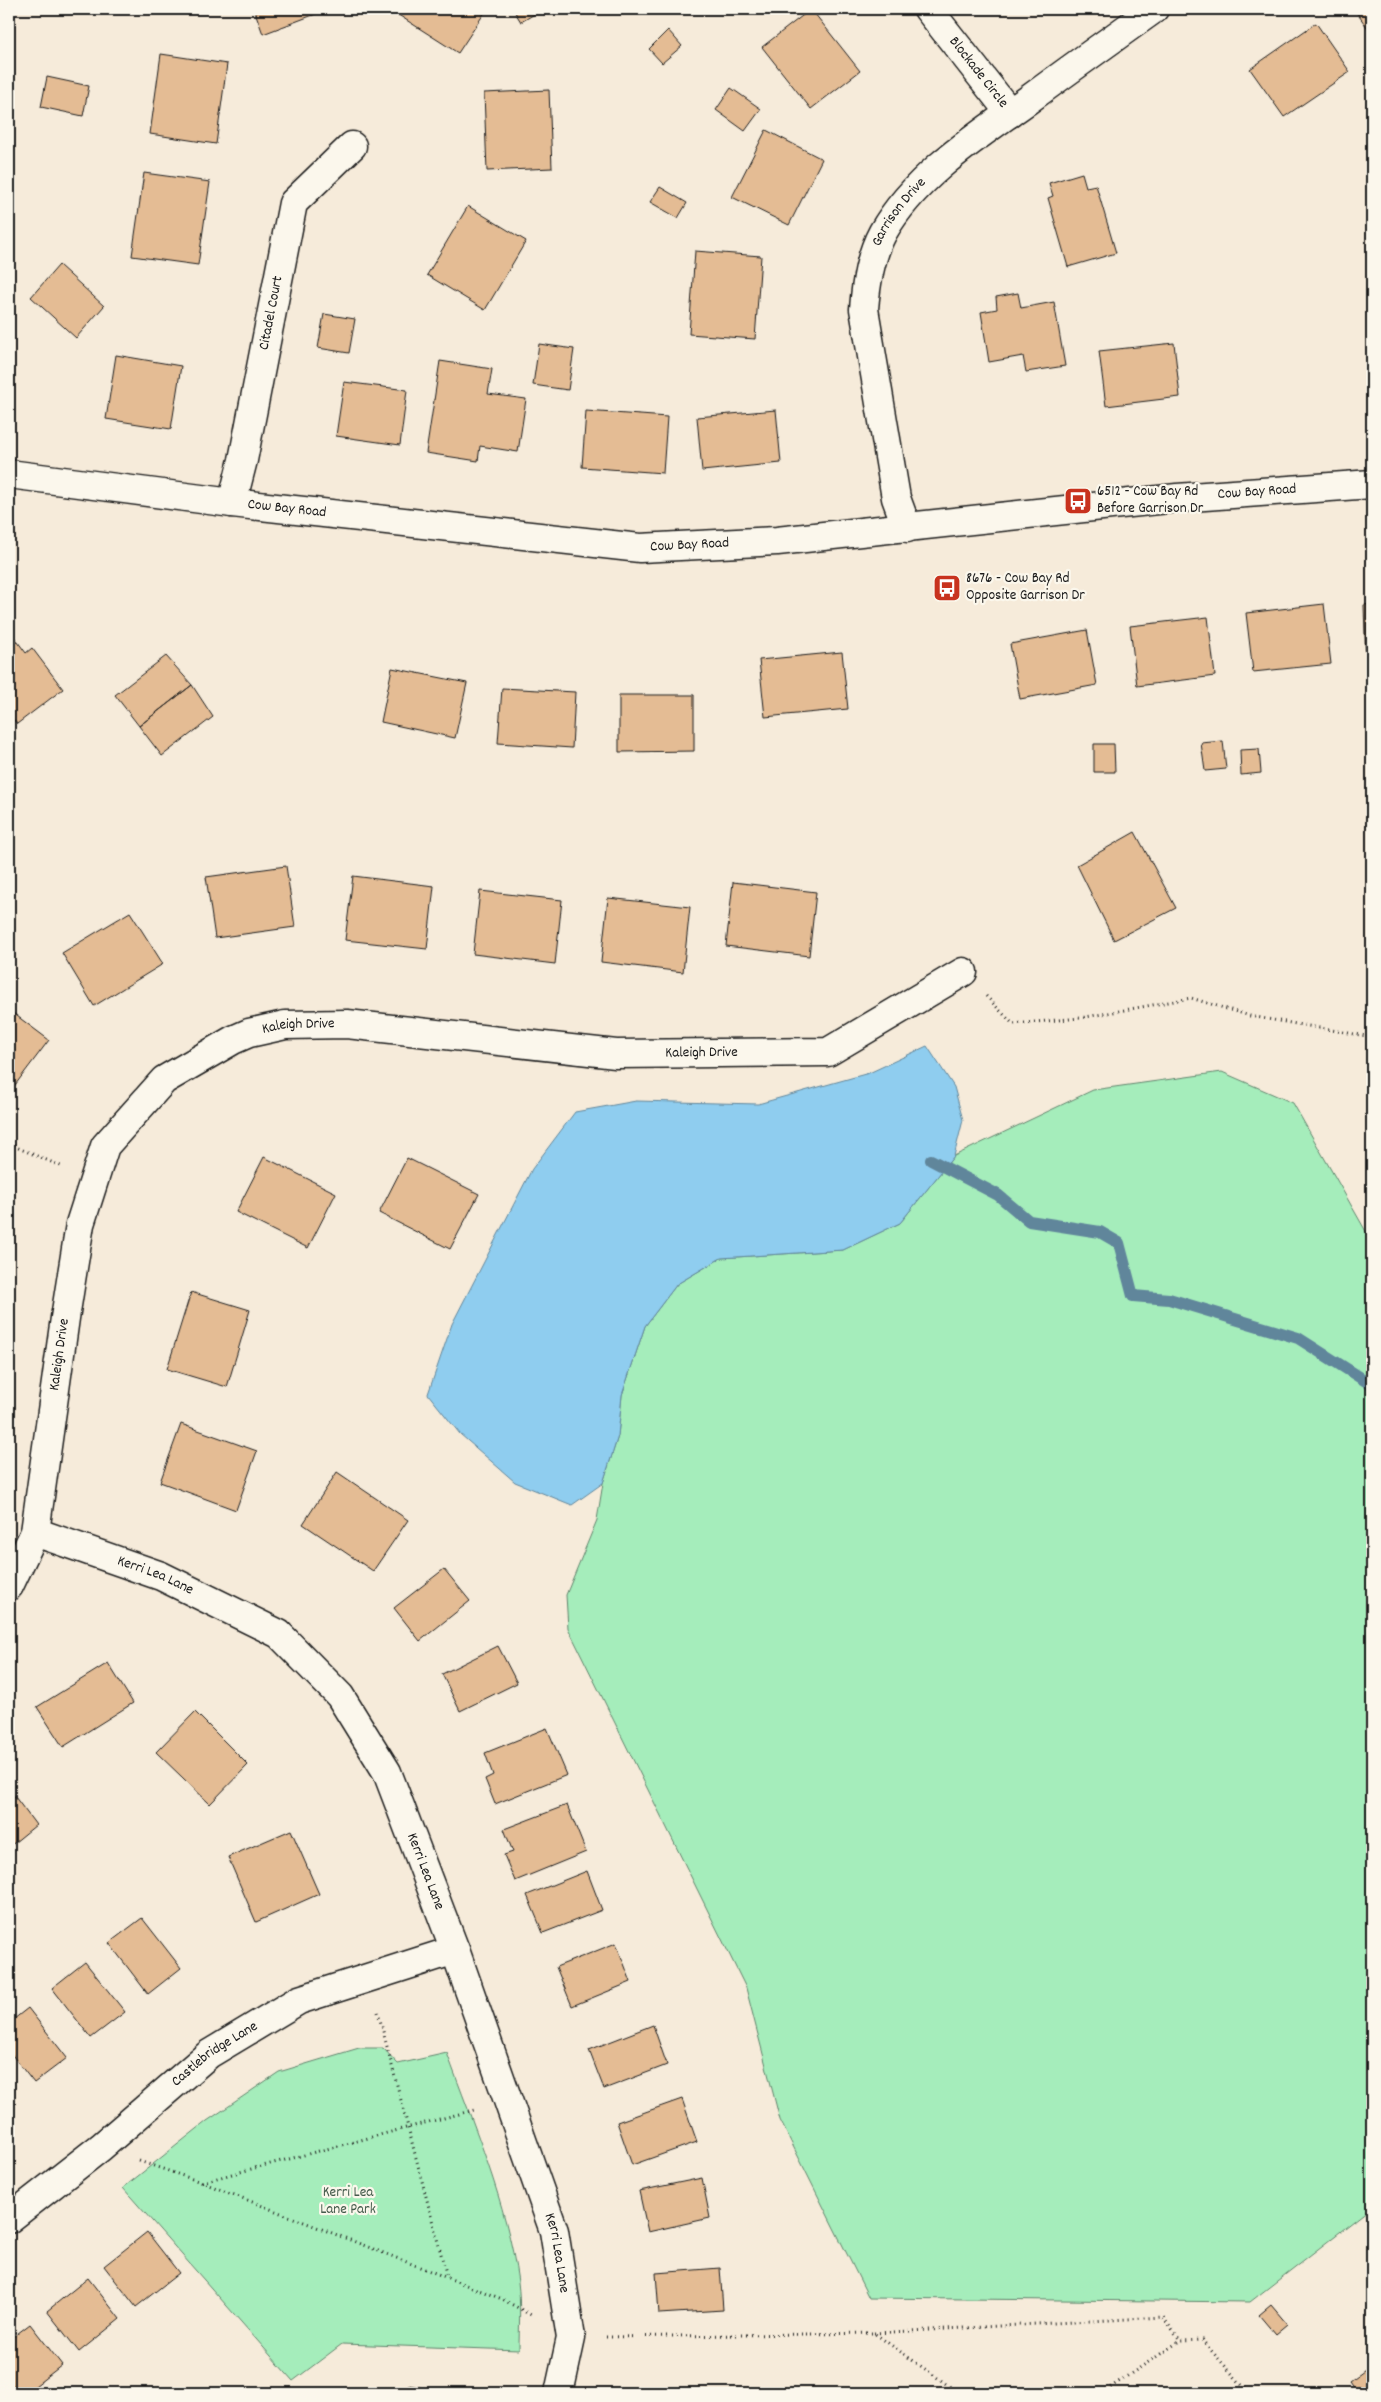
<svg xmlns="http://www.w3.org/2000/svg" width="1381" height="2402" viewBox="0 0 1381 2402" font-family="Dekko,sans-serif">
	<rect width="100%" height="100%" fill="#f6ebda"/>
	<filter id="ink" filterUnits="userSpaceOnUse"><feTurbulence type="fractalNoise" baseFrequency=".02" numOctaves="2"/><feDisplacementMap in="SourceGraphic" scale="10" xChannelSelector="R" yChannelSelector="G"/><feConvolveMatrix kernelMatrix="1 2 1 2 8 2 1 2 1" color-interpolation-filters="sRGB"/></filter>
	<g filter="url(#ink)">
		<path fill="#a5edbb" stroke="#60846c" d="M1222,1072L1293,1103L1372,1242V2207L1250,2302L869,2298L780,2120L746,1988L568,1628L566,1595L597,1520L603,1483L618,1436L622,1395L645,1326L677,1284L721,1258L843,1250L900,1223L954,1156L1093,1090Z
			M359,2048H383L398,2064L447,2053C474,2127 507,2203 518,2282C521,2304 519,2328 519,2350L342,2344L293,2381L123,2188L207,2121L279,2072Z"/>
		<path fill="#8fcdef" stroke="#61869b" d="M927,1046L954,1087L963,1120L954,1156L900,1223L843,1250L721,1258L677,1284L645,1326L622,1395L618,1436L603,1483L572,1505L515,1482L460,1434L428,1394L452,1324L532,1169L575,1112L636,1101L758,1104L869,1073Z"/>
		<g fill="none" stroke-linecap="round" stroke-linejoin="round">
			<path stroke="#61869b" stroke-width="12" d="M931,1160L998,1195L1029,1221L1100,1232L1119,1243L1133,1296L1169,1299L1298,1338L1372,1385"/>
		</g>
		<path fill="#e4bc94" stroke="#1c1c1c" d="M254,9H329L263,34Z
			M389,9H487L458,53Z
			M513,9H536L538,12L521,22Z
			M719,9H732L724,15Z
			M811,9L860,71L811,109L762,47Z
			M1354,9H1372V34Z
			M1316,23L1350,72L1284,117L1250,69Z
			M668,30L682,46L662,63L649,49Z
			M161,54L227,64L216,144L150,134Z
			M47,77L89,86L83,116L41,107Z
			M731,88L761,109L745,131L716,110Z
			M549,90L552,168L487,171L484,93Z
			M766,130L822,159L789,225L732,197Z
			M144,173L210,182L198,265L132,256Z
			M1082,173L1086,187L1096,185L1116,253L1068,267L1048,198L1053,196L1049,183Z
			M660,187L687,203L678,218L650,202Z
			M468,206L526,241L485,310L427,275Z
			M695,251L761,256L755,339L689,334Z
			M59,265L104,306L76,338L31,297Z
			M1018,293L1021,308L1054,302L1065,366L1026,372L1023,356L989,362L981,312L997,309L996,297Z
			M324,314L355,319L349,353L318,348Z
			M1174,343L1180,397L1106,406L1099,351Z
			M539,344L574,349L568,390L533,385Z
			M116,355L181,366L171,429L106,419Z
			M440,361L492,369L488,394L526,399L518,452L480,446L478,461L426,453Z
			M344,382L407,390L400,445L336,436Z
			M776,410L781,463L702,471L697,417Z
			M586,411L667,417L663,473L582,467Z
			M1324,604L1331,664L1253,672L1246,613Z
			M1372,604V666H1366L1364,605Z
			M1208,617L1215,676L1137,686L1130,626Z
			M9,630L26,653L32,648L63,689L17,724L9,714Z
			M1087,630L1097,685L1020,699L1010,644Z
			M842,652L848,709L765,717L759,660Z
			M166,656L192,685L139,726L115,695Z
			M392,668L467,683L455,738L381,722Z
			M192,685L213,717L162,756L139,726Z
			M502,688L575,692L572,748L498,743Z
			M619,695H694V751L619,752Z
			M1223,741L1226,769L1205,771L1201,743Z
			M1094,744H1114L1115,772H1094Z
			M1259,749L1261,773L1241,775L1240,750Z
			M1135,832L1176,908L1114,940L1077,865Z
			M286,866L295,927L215,938L206,877Z
			M353,876L434,886L427,949L345,940Z
			M733,882L816,892L809,956L726,946Z
			M480,891L562,900L555,964L473,954Z
			M608,898L690,907L683,972L601,962Z
			M130,912L163,964L94,1006L62,953Z
			M9,1010L49,1040L9,1093Z
			M264,1157L336,1193L308,1248L236,1212Z
			M407,1158L479,1194L450,1249L379,1213Z
			M191,1292L250,1310L227,1387L167,1369Z
			M181,1424L257,1451L236,1510L160,1482Z
			M337,1472L408,1520L373,1571L303,1524Z
			M444,1569L470,1601L420,1641L394,1608Z
			M498,1646L517,1683L460,1711L442,1674Z
			M108,1663L133,1703L63,1747L37,1707Z
			M195,1712L248,1765L210,1804L156,1752Z
			M547,1728L567,1775L495,1804L485,1779L493,1775L485,1753Z
			M9,1789L36,1825L9,1847Z
			M567,1805L586,1852L515,1881L504,1855L513,1852L504,1829Z
			M291,1830L319,1894L256,1922L228,1857Z
			M587,1871L602,1910L543,1933L527,1895Z
			M142,1918L181,1968L148,1994L109,1943Z
			M616,1943L631,1982L572,2006L556,1967Z
			M85,1962L125,2012L91,2038L52,1988Z
			M28,2008L67,2058L34,2083L9,2051V2023Z
			M653,2025L667,2065L604,2089L589,2050Z
			M682,2099L697,2142L632,2165L617,2122Z
			M702,2178L710,2218L648,2232L639,2191Z
			M147,2232L179,2273L136,2307L104,2266Z
			M720,2268L723,2310L659,2314L656,2273Z
			M88,2278L120,2319L79,2352L47,2311Z
			M1271,2305L1287,2324L1275,2334L1259,2315Z
			M30,2324L62,2365L26,2393H19L9,2381V2340Z
			M1372,2365V2393H1357L1349,2382Z
			M409,2385L449,2393H407Z"/>
		<g fill="none" stroke-linecap="round" stroke-linejoin="round">
			<defs>
				<g id="street">
					<path id="s1" d="M928,9L1010,113"/>
					<path id="s2" d="M232,503L243,460L293,203L352,146"/>
					<path id="s3" d="M907,528L896,498L864,309C866,283 870,256 883,232C915,176 976,137 1028,100C1070,69 1112,39 1154,9"/>
					<path id="s4" d="M35,1532L161,1576L279,1634L340,1696L387,1772L455,1950L554,2231L571,2338L559,2393"/>
					<path id="s5" d="M9,1586L35,1532L65,1318L80,1224L105,1146L164,1080L233,1040L249,1033L285,1025L347,1024L616,1054L828,1052L963,972"/>
					<path id="s6" d="M9,2219L101,2147L209,2054L299,2000L455,1950"/>
				</g>
				<g id="secondary">
					<path id="s7" d="M9,474L232,503L640,548L777,541L1177,498L1372,484"/>
				</g>
			</defs>
			<use href="#street" stroke="#1c1c1c" stroke-width="31"/>
			<use href="#secondary" stroke="#1c1c1c" stroke-width="31"/>
			<path stroke="#1c1c1c" stroke-width="3" stroke-dasharray="1 4" stroke-linecap="butt" d="M986,996L1013,1024L1080,1018L1191,998L1250,1016L1372,1037
				M9,1144L63,1167
				M378,2012L447,2277
				M139,2161L201,2182L502,2299L531,2315
				M202,2182L474,2110
				M874,2333L1163,2317L1180,2341
				M606,2337L874,2333L959,2393
				M1102,2393L1180,2341L1202,2340L1249,2393"/>
			<use href="#street" stroke="#fbf7ec" stroke-width="28"/>
			<use href="#secondary" stroke="#fbf7ec" stroke-width="28"/>
		</g>
	</g>
	<defs>
		<symbol id="bus-square" viewBox="-11 -11 22 22"><rect x="-9" y="-9" width="18" height="18" rx="4" fill="#c8321e" stroke="#fbf7ec"/><path d="M-5-6H5V4H4V6H2V4H-2V6H-4V4H-5ZM-3.5-4V0h7V-4ZM-3.5 1.2v1.5H-2V1.2ZM2 1.2v1.5H3.5V1.2Z" fill="#fff"/></symbol>
	</defs>
	<g fill-rule="evenodd">
		<use href="#bus-square" x="1062" y="485" width="32" height="32"/>
		<use href="#bus-square" x="931" y="572" width="32" height="32"/>
	</g>
	<g text-anchor="middle" dominant-baseline="central" stroke-width="4.5" stroke-linejoin="round" paint-order="stroke">
		<g font-size="15" fill="#1c1c1c" stroke="#fbf7ec">
			<text stroke="none"><textPath href="#s1" startOffset="81">Blockade Circle</textPath></text>
			<text stroke="none"><textPath href="#s3" startOffset="329">Garrison Drive</textPath></text>
			<text stroke="none"><textPath href="#s2" startOffset="194">Citadel Court</textPath></text>
			<text stroke="none"><textPath href="#s7" startOffset="1255">Cow Bay Road</textPath></text>
			<text stroke="none"><textPath href="#s7" startOffset="280">Cow Bay Road</textPath></text>
			<text stroke="none"><textPath href="#s7" startOffset="685">Cow Bay Road</textPath></text>
			<text stroke="none"><textPath href="#s5" startOffset="689">Kaleigh Drive</textPath></text>
			<text stroke="none"><textPath href="#s5" startOffset="1094">Kaleigh Drive</textPath></text>
			<text stroke="none"><textPath href="#s5" startOffset="239">Kaleigh Drive</textPath></text>
			<text stroke="none"><textPath href="#s4" startOffset="128">Kerri Lea Lane</textPath></text>
			<text stroke="none"><textPath href="#s4" startOffset="548">Kerri Lea Lane</textPath></text>
			<text stroke="none"><textPath href="#s6" startOffset="264">Castlebridge Lane</textPath></text>
			<text stroke="none"><textPath href="#s4" startOffset="952">Kerri Lea Lane</textPath></text>
		</g>
		<g font-size="15" fill="#1c1c1c" stroke="#fbf7ec" text-anchor="start">
			<text x="1097" y="492">6512 - Cow Bay Rd<tspan x="1097" dy="17">Before Garrison Dr</tspan></text>
			<text x="966" y="579">8676 - Cow Bay Rd<tspan x="966" dy="17">Opposite Garrison Dr</tspan></text>
		</g>
		<g font-size="15" fill="#455b4c" stroke="#fbf7ec">
			<text x="348" y="2193">Kerri Lea<tspan x="348" dy="17">Lane Park</tspan></text>
		</g>
	</g>
	<rect width="1381" height="2402" fill="none" stroke="#fbf7ec" stroke-width="30"/>
	<rect x="15" y="15" width="1351" height="2372" fill="none" stroke="#1c1c1c" stroke-width="2" filter="url(#ink)"/>
</svg>
